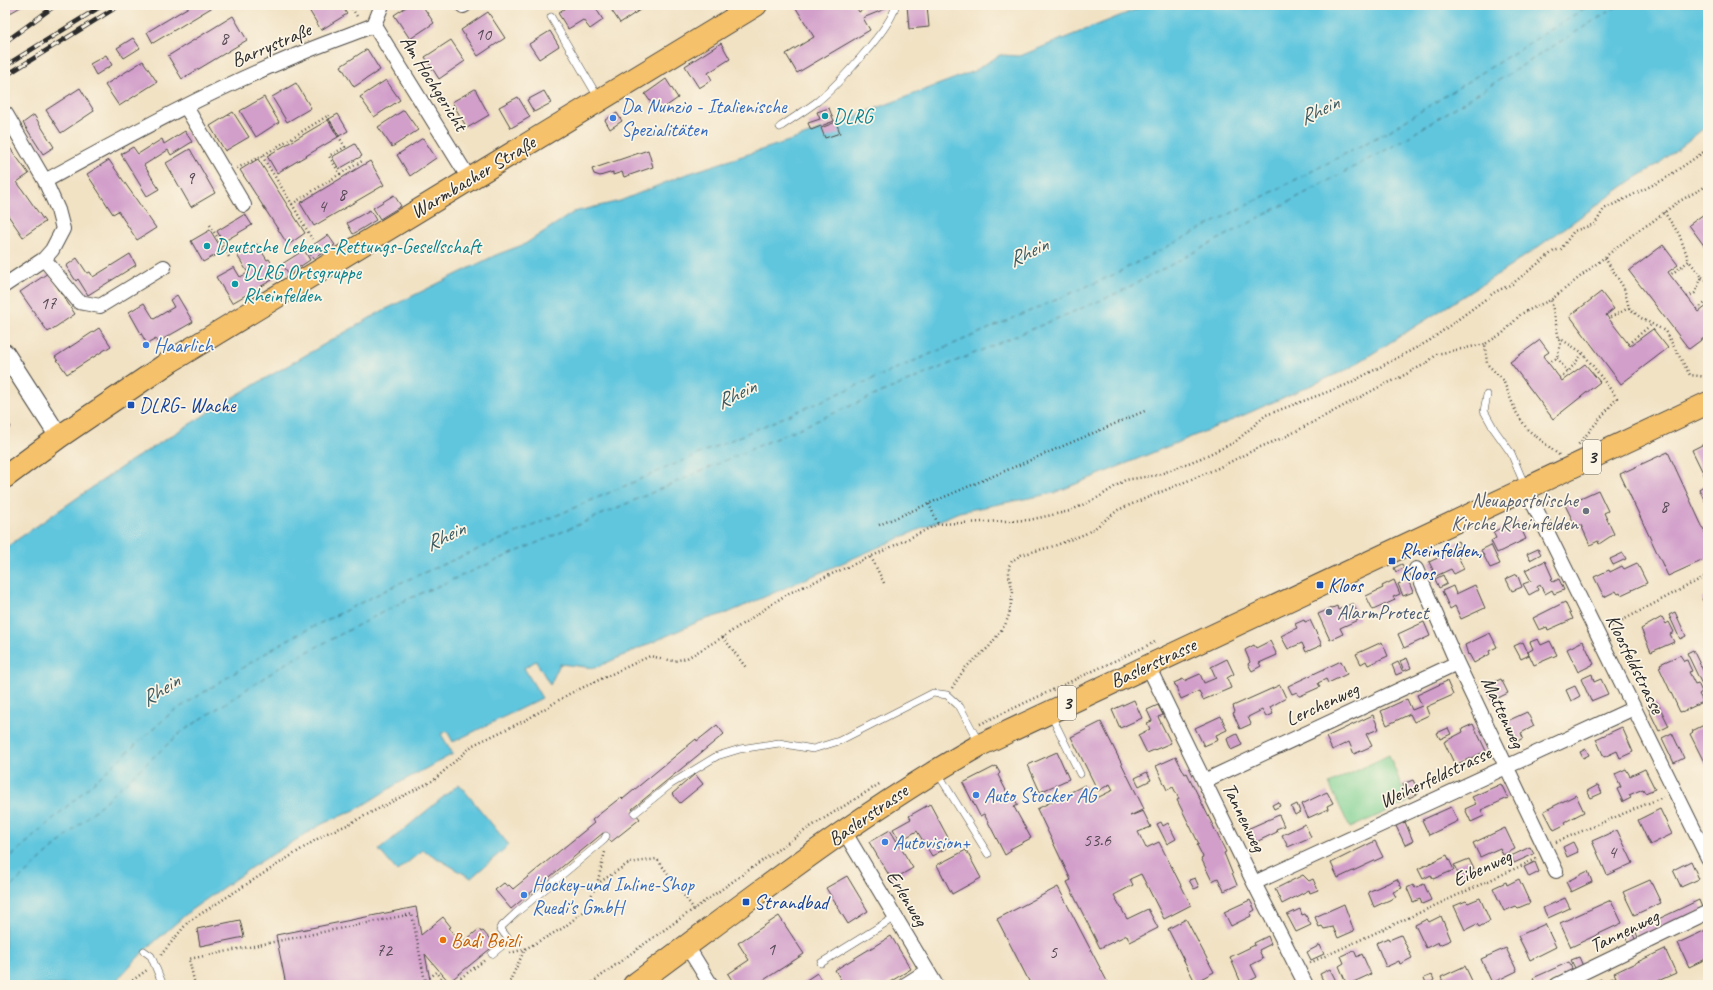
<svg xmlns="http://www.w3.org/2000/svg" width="1713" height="990" viewBox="0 0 1713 990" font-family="Caveat,sans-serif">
	<rect width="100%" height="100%" fill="#fcf5e5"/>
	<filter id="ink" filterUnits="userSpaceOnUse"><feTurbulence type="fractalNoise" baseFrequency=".025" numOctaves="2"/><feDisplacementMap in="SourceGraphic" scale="8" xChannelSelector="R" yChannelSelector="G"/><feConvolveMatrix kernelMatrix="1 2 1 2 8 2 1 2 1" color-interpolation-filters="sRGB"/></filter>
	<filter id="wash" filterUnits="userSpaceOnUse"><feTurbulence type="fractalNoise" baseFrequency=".012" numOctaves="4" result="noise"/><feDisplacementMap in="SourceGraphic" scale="16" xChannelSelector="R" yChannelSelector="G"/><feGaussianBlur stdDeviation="0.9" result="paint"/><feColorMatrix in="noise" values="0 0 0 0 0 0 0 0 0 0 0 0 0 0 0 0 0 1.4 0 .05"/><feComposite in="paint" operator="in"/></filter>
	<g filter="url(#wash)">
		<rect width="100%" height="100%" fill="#f1e2c4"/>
		<path fill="#7ed193" stroke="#547e5f" d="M1389,755L1408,802L1350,828L1329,784Z"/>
		<path fill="#61c6de" stroke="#467884" d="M1147,5H1708V125L1657,165L1631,181L1511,266L1348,369L1235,419L1054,493L959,512L730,612L700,621L595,668L560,664L550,685L536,661L524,668L542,698L453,742L447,731L441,734L453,754L397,784L357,809L322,824L252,867L191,910L144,951L112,985H5V548L126,464L235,396L382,311L496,255L525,244L574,212L620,201L684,175L804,136L974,71L1000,55L1020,56Z
			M459,784L509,845L471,878L423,850L397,871L379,850Z"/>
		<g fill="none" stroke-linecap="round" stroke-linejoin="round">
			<path stroke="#3b5a61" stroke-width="1" stroke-dasharray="5 4" stroke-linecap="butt" d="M5,862L171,713L285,641L400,583L1111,276L1389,131L1590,5
				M5,892L180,733L288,662L406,600L880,393L1118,293L1397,144L1619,5"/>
		</g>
		<g id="blocks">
			<path fill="#d29fcb" d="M5,5H24L5,16Z
				M192,5H216L153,43L147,32Z
				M306,5H341L347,14L321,30Z
				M409,5H422L434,23L410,39L394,15Z
				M569,5H594L603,20L590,29L583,20L568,29L558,13Z
				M608,5H645L646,6L620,23Z
				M794,5H855L859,12L864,9L862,5H883L885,9L863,18L870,30L797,73L786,54L814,37Z
				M907,5H927L929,27L909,29Z
				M488,12L505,38L478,56L461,30Z
				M233,16L247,40L182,79L168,56Z
				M550,31L559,46L539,59L529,44Z
				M133,38L140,48L124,58L117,48Z
				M451,40L465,61L439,79L425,57Z
				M721,43L730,59L708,73L712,80L699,88L685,66Z
				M367,49L380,70L354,87L341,66Z
				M106,55L112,65L96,75L90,64Z
				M143,61L157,82L119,106L105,85Z
				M666,79L678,98L658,112L645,94Z
				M386,80L400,100L374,117L360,97Z
				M296,83L311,108L287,122L272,97Z
				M80,88L94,111L61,133L46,110Z
				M475,89L489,115L467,128L452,102Z
				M544,91L551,103L534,112L527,100Z
				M264,97L279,122L256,137L240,111Z
				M518,97L530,117L511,128L499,107Z
				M829,108L834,121L811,130L808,123L820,119L817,112Z
				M404,110L418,130L392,147L378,127Z
				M233,112L249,137L225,151L210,126Z
				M617,113L622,121L610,129L605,120Z
				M338,114L348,131L339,136L329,119Z
				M34,115L54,147L43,154L23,123Z
				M328,120L338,137L277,173L267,156Z
				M836,122L840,133L825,138L821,128Z
				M185,131L192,142L171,155L168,150L144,165L159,189L147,196L121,154L133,147L138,154L162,139L164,144Z
				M423,138L436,158L410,176L397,155Z
				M5,141L29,174L17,182L45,222L23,237L5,211Z
				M355,144L362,156L339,169L332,157Z
				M190,149L215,193L191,207L166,163Z
				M648,150L653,167L624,177L622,172L613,175V172L600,176L594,174L592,169Z
				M258,159L305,233L288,245L240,170Z
				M109,160L156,228L137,240L118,211L113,214L87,174Z
				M370,161L384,185L314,226L300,203Z
				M394,195L401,206L380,219L373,208Z
				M370,210L376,220L353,234L347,223Z
				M1708,211V251L1689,225Z
				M245,214L252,225L223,242L217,231Z
				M210,230L223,251L203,262L191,241Z
				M328,235L335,245L313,259L307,249Z
				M257,244L267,260L269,259L279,276L232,303L216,277L234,267L240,277L248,273L237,255Z
				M1663,245L1678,265L1668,272L1670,275L1699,312L1708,305V335L1689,349L1629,271Z
				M304,250L310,260L289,274L282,264Z
				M130,254L136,265L88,295L78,279L76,281L66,266L77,258L87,273L90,272L93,277Z
				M48,273L75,314L48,332L20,292Z
				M1601,292L1614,309L1606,315L1630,346L1653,329L1668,348L1621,384L1570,316Z
				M177,295L193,322L158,342L156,339L147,344L129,312L144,303L154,319L174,307L170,300Z
				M99,328L111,346L67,374L55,357Z
				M1540,340L1549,352L1543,356L1562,381L1585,364L1600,382L1553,419L1510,362Z
				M5,418L11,427L5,431Z
				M1708,442V483L1692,450Z
				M1668,452L1708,539V558L1668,576L1620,474Z
				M1708,483V507L1699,489Z
				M1598,490L1608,511L1604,513L1614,534L1599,544L1598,541L1590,545L1581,525L1576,527L1565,505Z
				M1517,520L1526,539L1497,553L1491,541L1496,538L1493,532Z
				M1458,541L1460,546L1454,548L1452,544Z
				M1491,545L1500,564L1490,568L1481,550Z
				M1538,549L1541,554L1530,560L1527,554Z
				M1455,550L1464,569L1454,574L1451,569L1436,576L1429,562Z
				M1623,553L1626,559L1613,565L1610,559Z
				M1545,561L1553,579L1551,580L1553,582L1559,579L1564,590L1554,594L1552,590L1545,594L1540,585L1537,587L1538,590L1529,595L1523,584L1531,581L1525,570Z
				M1637,563L1647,583L1621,595L1620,593L1618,594L1616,591L1604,597L1594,577L1609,570L1610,572L1622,566L1624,569Z
				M1402,564L1404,568L1396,572L1394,568Z
				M1517,574L1522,587L1512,591L1506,579Z
				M1443,575L1447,584L1439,588L1435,579Z
				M1394,580L1400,594L1393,597L1395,600L1373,610L1366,596L1383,588L1382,586Z
				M1408,580L1413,592L1403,596L1398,584Z
				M1475,585L1485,608L1461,619L1455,606L1450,609L1442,591L1453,586L1456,594Z
				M1708,596V610L1702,599Z
				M1565,602L1573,619L1548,630L1547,627L1539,630L1533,618Z
				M1353,603L1360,619L1340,628L1343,634L1330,640L1318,614L1337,606L1338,610Z
				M1675,612L1686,636L1680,639L1669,615Z
				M1662,617L1666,624L1669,622L1674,632L1670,634L1674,642L1651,652L1641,629Z
				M1304,620L1305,622L1310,620L1322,645L1306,652L1302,643L1288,649L1281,636L1297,628L1295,624Z
				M1424,622L1430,636L1404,648L1398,634Z
				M1490,633L1497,647L1489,651L1490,654L1474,663L1469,654L1468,655L1465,645Z
				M1538,639L1541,645L1550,641L1557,655L1534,665L1528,652L1533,649L1530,642Z
				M1270,641L1277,655L1259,663L1261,666L1252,671L1248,664L1250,662L1245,650L1254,645L1256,648Z
				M1583,641L1594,664L1578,672L1567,649Z
				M1382,642L1388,656L1368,665L1366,661L1361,664L1356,654Z
				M1523,642L1529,655L1521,659L1514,646Z
				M1693,650L1708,681V697L1687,653Z
				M1680,655L1684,661L1687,660L1689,665L1692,671L1689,672L1695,684L1698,683L1702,692L1699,694L1703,702L1684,711L1680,712L1659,667L1661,666L1660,664Z
				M1407,658L1411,668L1404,671L1400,661Z
				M1227,659L1234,674L1227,678L1231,688L1203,700L1199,691L1181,699L1174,683L1183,679L1184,681L1200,674L1204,683L1216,678L1211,667Z
				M1341,661L1347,674L1328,683L1326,679L1318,683L1320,687L1300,696H1299L1297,692L1292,694L1288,686Z
				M1398,662L1403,672L1396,675L1392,665Z
				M1592,674L1594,682L1601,679L1608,694L1591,701L1581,679Z
				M1501,679L1508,693L1492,701L1485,686Z
				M1447,681L1453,695L1426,707L1429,715L1414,722L1410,714L1387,725L1381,711L1407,699L1412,710L1422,706L1417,695Z
				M1280,685L1286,698L1270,707L1273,714L1266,717L1262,710L1248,717L1251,724L1240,729L1233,713L1235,712L1233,706Z
				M1575,686L1580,696L1571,701L1566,690Z
				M1134,700L1142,718L1120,728L1112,710Z
				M1657,702L1669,726L1659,731L1647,706Z
				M1158,705L1163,715L1158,717L1171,743L1147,753L1138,735L1150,729L1147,723L1152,721L1147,710Z
				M1527,712L1534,726L1521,733L1523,738L1514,743L1503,723Z
				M1373,715L1379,729L1366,734L1372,746L1354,754L1349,742L1332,750L1326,737Z
				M1221,716L1227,730L1216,735L1218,740L1204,746L1195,728Z
				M1101,722L1144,809L1130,816L1143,811L1151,827L1138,832L1146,848L1159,842L1191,905L1164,919L1141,874L1130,879L1133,885L1114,895L1127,919L1148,909L1158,928L1130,942L1127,935L1100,948L1067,882L1071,880L1037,809L1085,785L1093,800L1113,790L1110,784L1098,791L1071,737Z
				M1708,723V770L1690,734L1693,732L1692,731Z
				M1473,724L1486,751L1455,765L1444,742L1463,732L1462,729Z
				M717,725L724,734L632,809L640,819L611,842L603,833L511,909L495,890L504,883L507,886L509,885L513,889L594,823L592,820L621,797L623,799L696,739L697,741Z
				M1622,727L1633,752L1620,758L1617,751L1604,757L1596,739Z
				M1448,728L1451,734L1440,739L1437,733Z
				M1672,733L1684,758L1674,763L1662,738Z
				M1237,734L1242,745L1231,750L1227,739Z
				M1586,749L1589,755L1583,758L1580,752Z
				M1057,752L1069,779L1040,792L1028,765Z
				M1176,757L1185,774L1187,773L1226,852L1224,853L1237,885L1224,891L1218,878L1212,881L1201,858L1203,857L1197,845L1199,844L1177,800L1179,799L1173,787L1167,790L1156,766Z
				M996,766L1000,773L998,775L1011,800L1014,798L1018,805L1014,807L1031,838L1010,849L1011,851L1005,855L984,814L980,816L963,783Z
				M1626,769L1630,776L1645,769L1655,789L1645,793L1643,789L1629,795L1631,798L1623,802L1617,789L1621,787L1615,774Z
				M1147,772L1151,780L1139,786L1135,778Z
				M695,774L703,784L680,803L672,794Z
				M1413,780L1419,793L1409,798L1403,784Z
				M1501,784L1508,798L1481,810L1484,816L1471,822L1465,809L1476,804L1472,797Z
				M1598,785L1602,793L1591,798L1587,791Z
				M1327,792L1333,803L1327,806L1328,809L1308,818L1302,804Z
				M1576,795L1584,812L1565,822L1566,824L1554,830L1544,811Z
				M1278,802L1280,806L1274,809L1272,805Z
				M930,804L952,845L932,856L917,831L898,842L897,840L899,839L893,829L911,819L909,816Z
				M1297,804L1300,812L1295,815L1291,807Z
				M1451,807L1458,821L1429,835L1422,820Z
				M1660,809L1672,834L1650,845L1638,820Z
				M1279,815L1284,826L1276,829L1277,832L1252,844L1245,830Z
				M1161,822L1163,826L1168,823L1176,839L1167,844L1157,824Z
				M1405,822L1413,841L1405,845L1396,826Z
				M1305,824L1311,837L1288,847L1282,835Z
				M1505,828L1515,849L1503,855L1500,848L1480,857L1473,843Z
				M890,830L913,868L892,880L869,842Z
				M1617,830L1633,863L1607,875L1592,841Z
				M1375,841L1383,857L1338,878L1331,863Z
				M1573,842L1578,852L1567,857L1563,847Z
				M1530,847L1534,854L1514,863L1511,856Z
				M966,850L981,878L952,894L937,865Z
				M1447,855L1454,870L1433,879L1431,875L1423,879L1418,869Z
				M1469,859L1474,869L1459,876L1454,865Z
				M1691,861L1699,879L1681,887L1673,870Z
				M1535,862L1539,872L1529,877L1524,867Z
				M1588,871L1592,882L1571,892L1566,882Z
				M1303,875L1309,881L1313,879L1318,890L1310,893L1309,890L1282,904L1275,889Z
				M847,876L868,911L848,924L826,888Z
				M1195,878L1199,887L1194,889L1189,880Z
				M1397,879L1402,888L1393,892L1396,897L1374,907L1368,892Z
				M1519,879L1530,903L1518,908L1516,906L1504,911L1493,888L1506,882L1507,885Z
				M1650,880L1661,903L1634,915L1623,892Z
				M1424,884L1431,900L1422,904L1420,899L1413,902L1407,888L1413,885L1415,888Z
				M1058,887L1109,985H1031L997,919Z
				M1480,898L1490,921L1479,927L1477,924L1465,930L1454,906L1466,901L1468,903Z
				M1565,898L1570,908L1548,918L1543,908Z
				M1250,900L1255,910L1250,913L1251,916L1231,926L1224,912Z
				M1611,900L1622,923L1571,947L1560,923Z
				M1699,900L1703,910L1639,940L1635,930Z
				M1344,904L1354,931L1338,938L1333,927L1324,929L1322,926L1319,927L1315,917Z
				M416,907L421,935L443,917L451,927L449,928L461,944L479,929L481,932L483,931L495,945L449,982L425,954L431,985H286L276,935Z
				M1300,909L1302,915L1305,914L1311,925L1296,932L1287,915Z
				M779,916L804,954L756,985H735L728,974L749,960L738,943Z
				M1441,916L1451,940L1439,945L1438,942L1426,948L1415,925L1427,919L1429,922Z
				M1186,919L1214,972L1195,982L1168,929Z
				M240,920L244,937L200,946L197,929Z
				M1545,924L1556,947L1530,960L1518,936Z
				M1708,929V958L1689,967L1678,943Z
				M1632,932L1636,941L1629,944L1625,935Z
				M1401,935L1412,958L1400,964L1399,961L1386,967L1376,943L1388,938L1389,940Z
				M891,936L911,969L885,985H844L835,970Z
				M1268,936L1271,944L1259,950L1263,959L1251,965L1257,977L1242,985L1230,957L1255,945L1254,943Z
				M1320,945L1324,954L1311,960L1307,952Z
				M1506,948L1517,971L1492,983L1481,959Z
				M1665,949L1676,973L1649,985H1613L1610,979L1616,977L1614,973Z
				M1354,950L1357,957L1362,954L1371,974L1347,985L1339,966L1344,963L1341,956Z
				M1579,957L1583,966L1576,970L1571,960Z
				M1569,962L1573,971L1544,985H1536L1533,978Z
				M1465,966L1474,985H1444L1441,977Z
				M1330,969L1338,985H1325L1320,974Z
				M817,973L824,985H799Z
				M1432,975L1434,980L1427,985L1424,978Z
				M1601,979L1602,983L1607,980L1610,985H1588Z"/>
		</g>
	</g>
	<g filter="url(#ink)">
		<use href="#blocks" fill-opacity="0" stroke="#494642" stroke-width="1"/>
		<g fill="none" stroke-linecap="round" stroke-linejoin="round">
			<defs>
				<path id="service" d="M551,17L599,99
					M780,127C793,118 806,110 818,101C834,88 896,23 895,5
					M1487,395L1484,411L1494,429L1511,453L1525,486
					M1051,715L1080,774
					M937,772L988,854
					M635,813L671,784L717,756L740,749L779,743L813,749L839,741L933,693L947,695L960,707L979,743
					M144,951L151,956L163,985
					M492,954L509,940L500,928L516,913L604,840L606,836
					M821,963L895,917"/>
				<path id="minor" d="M382,5L374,25L470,180
					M463,6L465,5
					M186,107L244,205
					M6,114L45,181
					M44,259L79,302L100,306L164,267
					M5,285L44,259L52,250L63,229L58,210L45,181C126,137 207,92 292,57C319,45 347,36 374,25
					M1526,489L1708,858
					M1416,569L1457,663L1556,871
					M1148,666L1254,883L1306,985
					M1204,781L1457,663
					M844,831L936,985
					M1254,883L1634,708
					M687,946L711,985
					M905,985L927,971
					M1557,985L1708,912"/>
				<path id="tertiary" d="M5,353L59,437"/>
				<path id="primary" d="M5,477L59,437L171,361L756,5
					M634,985C747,902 858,814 980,745L1708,403"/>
			</defs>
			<use href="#service" stroke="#494642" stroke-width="8"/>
			<use href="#minor" stroke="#494642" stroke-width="16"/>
			<use href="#tertiary" stroke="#494642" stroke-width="20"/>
			<use href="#primary" stroke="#494642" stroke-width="24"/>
			<path stroke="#494642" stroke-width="2.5" stroke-dasharray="1 3" stroke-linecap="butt" d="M350,5L358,18
				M329,115L328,118L345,147L329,156L340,174L292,204L262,156Z
				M237,168L262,156
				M340,174L364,160
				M292,204L312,239
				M1664,212L1679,234L1689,261L1670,275
				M210,225L229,257
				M1605,258L1624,288L1629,308L1609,318
				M1702,277L1708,281
				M1687,297L1695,293L1702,277L1689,261
				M1629,308L1641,318L1665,331L1690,375L1708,377
				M1697,309L1708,301
				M1559,338L1583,353L1617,398L1578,445
				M1628,344L1652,324
				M1557,358L1568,372L1583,353
				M1548,363L1557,358L1560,344L1551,300
				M1560,378L1568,372
				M1559,455L1527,429L1516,412L1503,380L1487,364L1485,344L1503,333L1521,314L1537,306L1551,300L1640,229L1649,224L1678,202L1708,185
				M929,504L938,524
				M879,525L1147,410
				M871,557L885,585
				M1608,628L1708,575
				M723,637L747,669
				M952,688L965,668L989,647L1005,625L1009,615L1013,592L1009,576V566L1012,561L1021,555L1054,546L1085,534L1095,528L1118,510L1218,468L1258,448L1287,436L1383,385L1395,380L1427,363L1437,354L1485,344
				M980,724L1157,641
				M1556,842L1663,797
				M597,884L629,863L657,859L694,909
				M510,953L525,949
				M161,955L188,922L325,834L345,826L434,780L473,745L526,720L569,694L650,656L674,661L687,658L723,637L787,594L881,552L938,524L1029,520L1070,511L1099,497L1125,480L1158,475L1201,458L1235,442L1266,415L1346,385L1429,341L1495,292L1512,284L1554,251L1561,249L1574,231L1595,224L1604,209L1663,180L1708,149
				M1310,963L1536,859
				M126,985L147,970
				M195,985L189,959L412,914L425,981
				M403,985L425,981L437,972L446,985
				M451,985L485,960
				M508,985L525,949L563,928L583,912L597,884L605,852
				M589,985L633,952L807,829L881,783"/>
			<use href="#service" stroke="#fff" stroke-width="7"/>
			<use href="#minor" stroke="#fff" stroke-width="14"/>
			<use href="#tertiary" stroke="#fff" stroke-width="18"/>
			<use href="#primary" stroke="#f5c16b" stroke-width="22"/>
			<defs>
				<path id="rail" d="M5,42L56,5
					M5,66L103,5
					M5,76L120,5"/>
			</defs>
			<use href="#rail" stroke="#2b2b2b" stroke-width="4.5"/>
			<use href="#rail" stroke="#fcf5e5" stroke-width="3" stroke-dasharray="9" stroke-linecap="butt"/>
		</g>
	</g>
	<g fill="#0f9aa8" stroke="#fcf5e5" stroke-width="1.5">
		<circle cx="825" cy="116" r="4"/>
		<circle cx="207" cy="246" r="4"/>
		<circle cx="235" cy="284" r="4"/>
	</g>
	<g fill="#3f7fe0" stroke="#fcf5e5" stroke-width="1.5">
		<circle cx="613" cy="118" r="4"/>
		<circle cx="146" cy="345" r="4"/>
		<circle cx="976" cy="795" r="4"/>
		<circle cx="885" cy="842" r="4"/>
		<circle cx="524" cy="895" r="4"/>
	</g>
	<g fill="#1a4fb4" stroke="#fcf5e5" stroke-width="1.5">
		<rect x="127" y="401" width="8" height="8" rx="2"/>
		<rect x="1388" y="557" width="8" height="8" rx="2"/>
		<rect x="1316" y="581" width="8" height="8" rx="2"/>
		<rect x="742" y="898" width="8" height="8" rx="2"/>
	</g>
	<circle fill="#6b7280" stroke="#fcf5e5" stroke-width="1.5" cx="1586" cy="511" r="4"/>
	<circle fill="#5c6f8a" stroke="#fcf5e5" stroke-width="1.5" cx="1329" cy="612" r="4"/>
	<circle fill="#e8710a" stroke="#fcf5e5" stroke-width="1.5" cx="443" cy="940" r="4"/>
	<g text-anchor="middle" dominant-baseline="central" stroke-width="3.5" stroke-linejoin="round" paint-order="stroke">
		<g font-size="18" fill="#554853">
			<text x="483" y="34">10</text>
			<text x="224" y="38">8</text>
			<text x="190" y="178">9</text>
			<text x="342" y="194">8</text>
			<text x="322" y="206">4</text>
			<text x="48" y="303">17</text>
			<text x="1664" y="506">8</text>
			<text x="1097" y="840">53.6</text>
			<text x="1612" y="852">4</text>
			<text x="771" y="949">1</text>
			<text x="384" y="950">72</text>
			<text x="1053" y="952">5</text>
		</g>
		<g fill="#fcf5e5" stroke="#6a6863" stroke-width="1">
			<rect x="1583" y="440" width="18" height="34" rx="3"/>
			<rect x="1058" y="686" width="18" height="34" rx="3"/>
		</g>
		<g font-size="19" font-weight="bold" fill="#2b2b2b">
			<text x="1592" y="457">3</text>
			<text x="1067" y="703">3</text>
		</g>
		<g font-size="20" fill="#2b2b2b" stroke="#fcf5e5">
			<text transform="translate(271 45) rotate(-23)">Barrystraße</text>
			<text transform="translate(434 83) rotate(58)">Am Hochgericht</text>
			<text transform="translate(473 177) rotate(-31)">Warmbacher Straße</text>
			<text transform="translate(1153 663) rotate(-25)">Baslerstrasse</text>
			<text transform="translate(1635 664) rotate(64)">Kloosfeldstrasse</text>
			<text transform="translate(1322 704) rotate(-25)">Lerchenweg</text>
			<text transform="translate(1503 712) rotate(65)">Mattenweg</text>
			<text transform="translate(1435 777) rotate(-25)">Weiherfeldstrasse</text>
			<text transform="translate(868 815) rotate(-35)">Baslerstrasse</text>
			<text transform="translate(1244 817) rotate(64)">Tannenweg</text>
			<text transform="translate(1482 868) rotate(-25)">Eibenweg</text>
			<text transform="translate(907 898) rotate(59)">Erlenweg</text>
			<text transform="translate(1624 931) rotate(-26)">Tannenweg</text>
		</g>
		<g font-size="20" fill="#366cbe" stroke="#fcf5e5" text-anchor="start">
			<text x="621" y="106">Da Nunzio - Italienische<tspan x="621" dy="23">Spezialitäten</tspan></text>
			<text x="154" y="345">Haarlich</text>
			<text x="984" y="795">Auto Stocker AG</text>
			<text x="893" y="842">Autovision+</text>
			<text x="532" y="884">Hockey-und Inline-Shop<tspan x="532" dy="23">Ruedi's GmbH</tspan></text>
		</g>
		<g font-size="20" fill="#0d838f" stroke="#fcf5e5" text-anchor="start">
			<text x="833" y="116">DLRG</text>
			<text x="215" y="246">Deutsche Lebens-Rettungs-Gesellschaft</text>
			<text x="243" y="272">DLRG Ortsgruppe<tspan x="243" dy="23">Rheinfelden</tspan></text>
		</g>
		<g font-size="20" fill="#164399" stroke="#fcf5e5" text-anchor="start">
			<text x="139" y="405">DLRG- Wache</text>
			<text x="1400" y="550">Rheinfelden,<tspan x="1400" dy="23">Kloos</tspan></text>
			<text x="1328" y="585">Kloos</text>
			<text x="754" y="902">Strandbad</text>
		</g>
		<g font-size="20" fill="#5b616d" stroke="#fcf5e5" text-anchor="end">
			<text x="1578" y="500">Neuapostolische<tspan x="1578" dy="23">Kirche Rheinfelden</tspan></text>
		</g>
		<g font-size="20" fill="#4e5e75" stroke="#fcf5e5" text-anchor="start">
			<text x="1337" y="612">AlarmProtect</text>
		</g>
		<g font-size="20" fill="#c56008" stroke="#fcf5e5" text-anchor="start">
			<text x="451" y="940">Badi Beizli</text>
		</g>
		<g font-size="21" font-style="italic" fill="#3b5a61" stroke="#fcf5e5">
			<text transform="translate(1319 110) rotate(-26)">Rhein</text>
			<text transform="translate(1028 252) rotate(-26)">Rhein</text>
			<text transform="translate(736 394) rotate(-26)">Rhein</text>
			<text transform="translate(445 536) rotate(-26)">Rhein</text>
			<text transform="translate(160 690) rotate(-33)">Rhein</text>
		</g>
	</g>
	<rect width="1713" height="990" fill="none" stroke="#fcf5e5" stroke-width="20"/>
</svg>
